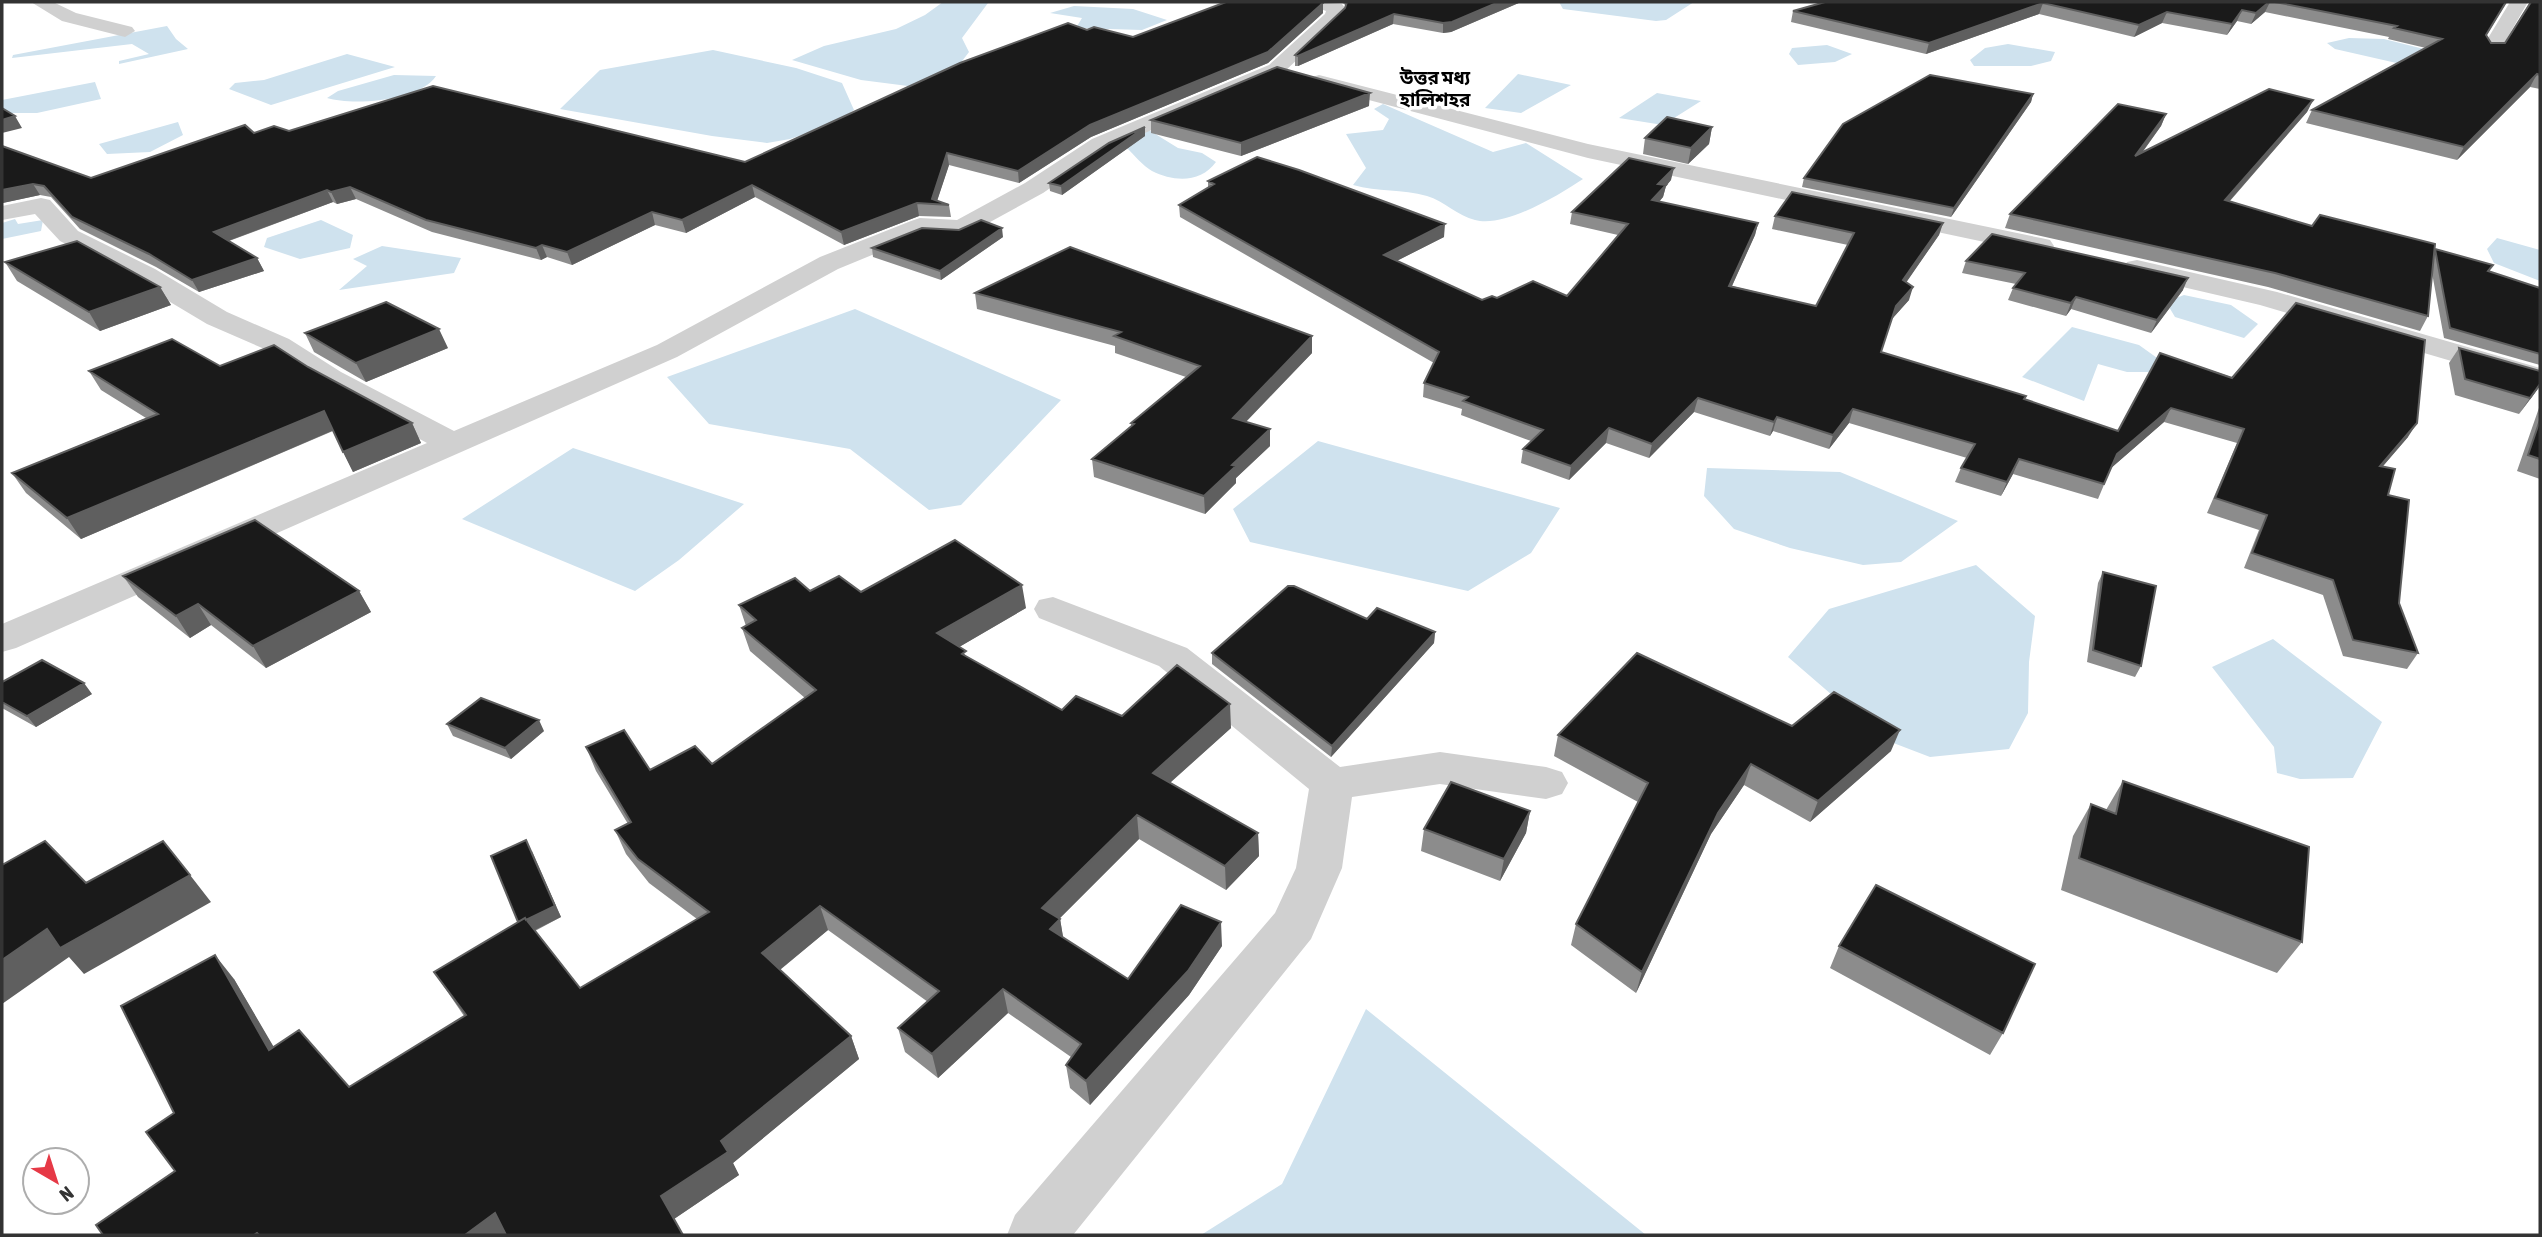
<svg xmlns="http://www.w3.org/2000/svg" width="2542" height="1237" viewBox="0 0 2542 1237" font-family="'Asap Condensed','Noto Sans Bengali',sans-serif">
	<rect width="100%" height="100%" fill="#fff"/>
	<path fill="#cfe2ee" d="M943,2L988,3L962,38L969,52L953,73L908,86L861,80L792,60L824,46L896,29L925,15Z
		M1559,2H1694L1666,20L1656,21L1563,9Z
		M1074,6L1133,9L1167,20L1142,30L1076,28L1082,18L1050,13Z
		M167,26L176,39L188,49L119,64V61L149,54L132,44L12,58L13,55Z
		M2349,38L2384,39L2436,52L2414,67L2335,49L2327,43Z
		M2008,44L2055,52L2051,61L2031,66H1974L1970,60L1985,48Z
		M1827,45L1852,54L1835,62L1798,65L1789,54L1792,48Z
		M713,50L796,68L842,83L854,110L831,125L790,139L767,143L712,136L560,109L600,70Z
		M347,54L395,67L271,105L229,89L235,83L264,80Z
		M1518,74L1571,85L1521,113L1485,108Z
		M394,75L436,76C420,101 353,106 327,98L338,91Z
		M95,82L101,99L37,113H2V100Z
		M1657,93L1701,101L1663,125L1619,118Z
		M1383,104L1493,152L1526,143L1583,179C1559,195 1505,228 1475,220C1458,216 1444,201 1427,196C1402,189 1378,192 1353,185L1366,168L1346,134L1383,130L1389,119L1374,109Z
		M178,122L183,135L150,152L107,154L99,144Z
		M1144,127L1178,148L1202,153L1216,162C1201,183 1174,182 1152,171C1143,166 1134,155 1127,148Z
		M15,219L18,224L43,220L41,231L2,239V223Z
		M321,220L353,235L350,248L300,259L264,247L267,238Z
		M2497,238L2540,250V281L2494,263L2487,249Z
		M382,246L461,258L454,273L339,290L367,266L353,259Z
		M2184,295L2231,305L2258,324L2244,338L2175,317L2166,302Z
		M855,309L1061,400L961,505L929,510L850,449L709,424L667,377Z
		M2072,327L2139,345L2160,360L2149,372H2127L2098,364L2084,401L2022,377Z
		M1318,441L1560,508L1531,553L1468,591L1250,542L1233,509Z
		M573,448L744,504L679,560L635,591L462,519Z
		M1707,468L1840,472L1958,521L1901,562L1863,565L1790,548L1734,529L1704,496Z
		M1976,565L2035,616L2029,662L2028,713L2009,749L1930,757L1883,739L1788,657L1829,609Z
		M2273,639L2382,722L2353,778L2300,779L2277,773L2274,747L2212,667Z
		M1366,1009L1646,1235H1201L1282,1184Z"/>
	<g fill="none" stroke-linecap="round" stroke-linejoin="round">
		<path fill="#d0d0d0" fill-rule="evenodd" d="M31,2H53L76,13L132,27L135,31L125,37L62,21Z
			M1309,2L1342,4L1345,8L1343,16L1283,73L1108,149L1043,193L970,233L961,236L923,234L838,269L677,357L16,648L2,652V624L427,443L319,384L269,351L207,324L135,281L60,241L35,214L2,220V206L41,198L50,200L78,231L155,269L227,312L289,339L341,372L454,431L657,345L820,257L911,221L920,218L957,220L1025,183L1092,139L1269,65L1325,14L1326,11L1312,6Z
			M2510,2H2528L2499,52H2485L2482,48Z
			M1319,75L1588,144L2041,238L2050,240L2054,246L2050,252L2041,254L1588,158L1312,85L1309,81L1312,77Z
			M2137,260L2277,292L2540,368V387L2260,305L2127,274L2124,268L2127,262Z
			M1053,597L1187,648L1340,767L1440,752L1546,767L1562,772L1568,783L1562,794L1546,799L1440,784L1352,797L1342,868L1311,939L1073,1235H1007L1015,1215L1275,913L1296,868L1309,789L1159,666L1039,618L1034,609L1039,600Z"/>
	</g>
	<path fill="#8c8c8c" d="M1342,2H1521L1451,32L1443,33L1393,24L1298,66H1295V55L1345,8L1346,6Z
		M1825,2H2507L2486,36L2491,43H2505L2530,2H2540V89L2530,87L2457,160L2306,123L2312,110L2426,48L2388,39L2389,37L2265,12L2251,24L2237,21L2227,35L2162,23L2134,37L2039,14L1926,54L1791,22L1793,11Z
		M1323,3V13L1268,63L1091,137L1019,183L949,165L937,201L949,205L951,217L919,216L844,245L755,197L686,233L655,225L572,265L547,257L541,260L432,232L356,199L337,204L333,202L229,241L257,258L264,271L199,292L156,267L80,229L51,197L40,195L2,203V146L91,178L254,133L289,131L745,162L1087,30L1133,37Z
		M2033,94L2031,102L1951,217L1802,187L1804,178Z
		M2313,100L2307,112L2230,201L2312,226L2435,249L2489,272L2540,288V365L2444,338L2432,273L2428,316L2420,331L2268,287L2005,228L2010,214L2166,114L2161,126L2142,153Z
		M1369,106L1241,156L1151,133V120Z
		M1145,127V136L1062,195L1050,191L1049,183Z
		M1712,127L1709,144L1688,164L1643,154L1645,138Z
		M1671,180L1666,186L1663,197L1659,202L1758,223L1755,235L1732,286L1816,306L1848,245L1772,229L1775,216L1943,223L1939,235L1906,282L1909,300L1892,319L1881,352L2024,399L2118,431L2160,353L2408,437L2383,466L2388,495L2399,603L2418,653L2407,669L2343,656L2323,595L2244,568L2259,530L2207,513L2237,443L2164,422L2111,468L2098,499L2013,474L2001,496L1955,482L1961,468L1967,458L1849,423L1829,449L1773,431L1770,436L1694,412L1649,458L1606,443L1569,480L1521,463L1523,449L1531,441L1461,415L1462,409L1423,397L1424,383L1434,363L1180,217L1179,205L1208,188V181L1444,237L1396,261L1482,300L1497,298L1567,296L1618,235L1570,224L1572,212Z
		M1003,237L941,280L873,257L872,248Z
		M1966,261L2183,290L2151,333L2071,309L2066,316L2008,300L2013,288L2016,284L1962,273Z
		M5,262L160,287L171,305L100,331L17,281Z
		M975,293L1312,336V353L1246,422L1270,429V446L1236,478V483L1205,514L1094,477L1092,459L1131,426V423L1186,377L1115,353V346L977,309Z
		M305,333L448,348L366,382L314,352Z
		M2459,348L2540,371V386L2519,414L2455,395L2449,363Z
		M220,366L308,367L412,423L421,443L353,472L333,431L81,539L26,493L12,473L146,418L101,390L89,371Z
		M2540,405V479L2517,471Z
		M2103,572L2141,666L2135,677L2087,662L2098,583Z
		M123,576L359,591L371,612L266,668L211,625L190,638L138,597Z
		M810,591L861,592L1026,608L959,647L967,657L1062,710L1231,728L1170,783L1258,833L1259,856L1226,890L1139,839L1060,918L1063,938L1128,979L1222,946L1189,995L1090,1105L1070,1088L1066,1065L1071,1057L1008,1013L938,1078L905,1052L898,1028L928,1002L828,930L780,970L851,1036L859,1059L733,1163L739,1175L674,1219L175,1171L174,1113L234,979L273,1047L349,1087L464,1016L434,972L518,922L532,851L561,917L535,931L580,988L697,919L649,883L626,854L615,830L628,824L596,771L586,747L650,770L712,764L805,698L750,651L742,628L746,626L739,605Z
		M1367,619L1435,632L1434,643L1331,757L1212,664V653Z
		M2,682L92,694L36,727L2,708Z
		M447,724L544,731L511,759L453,736Z
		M1792,726L1891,751L1810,822L1744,785L1711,834L1636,993L1571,945L1576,924L1638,802L1554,756L1558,735Z
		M2123,781L2302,942L2277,973L2061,890L2073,836L2091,804L2106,810Z
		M1530,811L1526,833L1500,881L1421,851L1424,829Z
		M1839,946L2003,1033L1990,1055L1830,968Z"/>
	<path fill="#5f5f5f" d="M1499,2H1521L1451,32L1443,33V23Z
		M2270,2L2265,12L2251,24L2256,13Z
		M1323,3V13L1268,63L1091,137L1019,183L1018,171L1090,125Z
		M2043,3L2039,14L1926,54L1929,43Z
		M2242,10L2237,21L2227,35L2232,24Z
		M2167,12L2162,23L2134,37L2139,25Z
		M1394,14L1393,24L1298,66V56Z
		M2537,74L2530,87L2457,160L2464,147Z
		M1370,93L1369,106L1241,156V143Z
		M2033,94L2031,102L1951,217L1954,208Z
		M2313,100L2307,112L2219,213L2225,200Z
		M2166,114L2161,126L2130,169L2135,156Z
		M15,116L22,128L2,133V120Z
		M1145,127V136L1062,195L1061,186Z
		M1712,127L1709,144L1688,164L1691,148Z
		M947,153L949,165L936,204L932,199Z
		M1674,168L1671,180L1666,186L1663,197L1649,213L1652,200L1658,184Z
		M33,184L40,195L3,203L2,201V190Z
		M752,185L755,197L686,233L682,220Z
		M350,187L356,199L337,204L331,192Z
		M327,190L333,202L220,244L214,232Z
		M917,203L919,216L844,245L841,232Z
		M652,212L655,225L572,265L567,252Z
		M1758,223L1755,235L1726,299L1729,286Z
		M1943,223L1939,235L1899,293L1903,280Z
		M1445,224L1444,237L1383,268L1384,255Z
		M1002,228L1003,237L941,280L940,271Z
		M542,245L547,257L541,260L536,248Z
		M257,258L264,271L199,292L192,280Z
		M2188,278L2183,290L2151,333L2157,320Z
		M160,287L171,305L100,331L89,312Z
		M1913,287L1909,300L1892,319L1896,306Z
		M2076,297L2071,309L2066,316L2071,303Z
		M439,329L448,348L366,382L356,363Z
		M1312,336V353L1233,435V418Z
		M2540,384V386L2519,414L2530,398Z
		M1698,398L1694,412L1649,458L1652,444Z
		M2171,408L2164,422L2110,469L2117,454Z
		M1853,409L1849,423L1829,449L1833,435Z
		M324,411L334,430L81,539L67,518Z
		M1777,417L1773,431L1770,436L1774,422Z
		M412,423L421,443L353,472L343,452Z
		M2417,423L2408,437L2371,480L2380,466Z
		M1609,428L1606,443L1569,480L1571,466Z
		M1270,429V446L1236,478V483L1205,514L1204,496L1232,465Z
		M2019,459L2013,474L2001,496L2007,482Z
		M1022,585L1026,608L942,657L937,633Z
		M359,591L371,612L266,668L253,646Z
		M198,604L211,625L190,638L176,616Z
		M1435,632L1434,643L1331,757L1332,746Z
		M84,683L92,694L36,727L27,716Z
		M1230,704L1231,728L1154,797L1153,773Z
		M539,720L544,731L511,759L505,748Z
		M1900,730L1891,751L1810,822L1818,801Z
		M1751,764L1744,785L1711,834L1636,993L1642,972L1718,813Z
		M1530,811L1526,833L1500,881L1504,859Z
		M1137,815L1139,839L1046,932L1042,908Z
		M1258,833L1259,856L1226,890L1225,866Z
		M526,840L561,917L525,935Z
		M190,875L211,902L84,974L69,957L2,1004V960L47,929Z
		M820,906L828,930L771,977L762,953Z
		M1060,919L1064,942L1050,929Z
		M1221,922L1222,946L1189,995L1090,1105L1086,1081Z
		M215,955L234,979L289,1073L269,1050Z
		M1003,989L1008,1013L938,1078L932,1054Z
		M851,1036L859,1059L733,1163L739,1175L674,1219L661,1196L721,1141Z
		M495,1213L512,1235H465Z"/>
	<path fill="#1a1a1a" stroke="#5f5f5f" stroke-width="2" d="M1226,2H1320L1323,3L1268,52L1090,125L1018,171L947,153L932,199L949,205L917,203L841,232L752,185L682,220L652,212L567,252L542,245L536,248L426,220L350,187L331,192L327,190L214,232L257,258L192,280L149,254L72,217L44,186L33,184L2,190V146L91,178L245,125L254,133L274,126L289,131L433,86L745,162L960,63L1068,23L1087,30L1094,27L1133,37Z
		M1347,2H1499L1452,22L1443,23L1394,14L1298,56L1295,55L1345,8Z
		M1825,2H2269L2256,13L2242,10L2232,24L2167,12L2139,25L2043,3L1929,43L1793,11Z
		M2275,2H2506L2486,35L2491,43H2505L2531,2H2540V75L2537,74L2464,147L2312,110L2442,39L2394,28L2397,26Z
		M1277,67L1370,93L1241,143L1151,120Z
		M1930,75L2033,94L1954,208L1804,178L1843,124Z
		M2269,89L2313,100L2225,200L2312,226L2320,215L2435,244L2428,316L2275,273L2010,214L2118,104L2166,114L2135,156Z
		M2,108L15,116L2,120Z
		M1667,117L1712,127L1691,148L1645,138Z
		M1145,127L1061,186L1049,183L1109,143Z
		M1257,157L1299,170L1445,224L1384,255L1482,300L1492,296L1497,298L1533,281L1567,296L1628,224L1572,212L1629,158L1674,168L1658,184L1666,185L1652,200L1758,223L1729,286L1816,306L1854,233L1775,216L1792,192L1943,223L1903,280L1913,287L1896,306L1881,352L2026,396L2024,399L2118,431L2160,353L2232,378L2296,303L2425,340L2417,423L2380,466L2395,469L2388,495L2409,500L2399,603L2418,653L2353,640L2333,580L2252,553L2267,515L2215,498L2244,429L2171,408L2117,454L2104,484L2019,459L2007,482L1961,468L1975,444L1853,409L1833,435L1777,417L1774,422L1698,398L1652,444L1609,428L1571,466L1523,449L1543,430L1463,401L1468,397L1424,383L1439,352L1179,205L1214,184L1208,181Z
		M981,220L1002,228L940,271L872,248L922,228L959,230Z
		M1992,234L2188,278L2157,320L2076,297L2071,303L2013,288L2025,273L1966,261Z
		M77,241L160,287L89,312L5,262Z
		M1070,247L1312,336L1233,418L1270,429L1232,465L1236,466L1204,496L1092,459L1134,424L1131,423L1200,366L1114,336L1121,332L975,293Z
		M2435,249L2493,265L2488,271L2540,288V354L2450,328Z
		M386,302L439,329L356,363L305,333Z
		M172,339L220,366L274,345L308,367L412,423L343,452L324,411L67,518L12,473L158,414L89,371Z
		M2459,348L2540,371V384L2530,398L2465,379Z
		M2540,420V459L2528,455Z
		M255,520L359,591L253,646L198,604L176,616L123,576Z
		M955,540L1022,585L937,633L966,651L962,654L1062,710L1076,696L1122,716L1177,665L1230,704L1153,773L1258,833L1225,866L1137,815L1042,908L1060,919L1050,929L1128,979L1181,905L1221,922L1188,971L1086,1081L1066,1065L1081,1044L1003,989L932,1054L898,1028L939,991L820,906L762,953L851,1036L721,1141L728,1152L661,1196L683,1235H506L495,1213L465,1235H259L257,1233L254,1235H103L96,1225L175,1171L146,1132L174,1113L121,1006L215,955L269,1050L299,1030L349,1087L466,1015L434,972L525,918L580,988L709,912L638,859L615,830L631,822L586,747L624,730L650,770L695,746L712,764L816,690L742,628L756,620L739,605L795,578L810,591L839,576L861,592Z
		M2103,572L2156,586L2141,666L2093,650Z
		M1288,586H1294L1367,619L1377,608L1435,632L1332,746L1212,653Z
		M1637,653L1792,726L1834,692L1900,730L1818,801L1751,764L1718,813L1642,972L1576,924L1648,783L1558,735Z
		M42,660L84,683L27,716L2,702V682Z
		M481,698L539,720L505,748L447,724Z
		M2123,781L2309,847L2302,942L2079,858L2091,804L2116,814Z
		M1451,782L1530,811L1504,859L1424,829Z
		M526,840L555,906L526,920L525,918L518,922L491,856Z
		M45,841L86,883L163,841L190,875L60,948L47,929L2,960V865Z
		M1876,885L2035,964L2003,1033L1839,946Z"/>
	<g text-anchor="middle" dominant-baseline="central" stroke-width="7" stroke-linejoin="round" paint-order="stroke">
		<g font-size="19" font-weight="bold" fill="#000" stroke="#fff">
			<text x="1435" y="77">উত্তর মধ্য<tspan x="1435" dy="22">হালিশহর</tspan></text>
		</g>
	</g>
	<rect width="2542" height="1237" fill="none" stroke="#333333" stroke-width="7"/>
	<g transform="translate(56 1181) rotate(141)"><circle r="33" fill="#ffffff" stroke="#adadad" stroke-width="2"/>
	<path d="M0-5L12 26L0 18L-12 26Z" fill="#e63946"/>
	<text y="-10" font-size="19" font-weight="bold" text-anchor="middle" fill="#333333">N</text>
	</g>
</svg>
